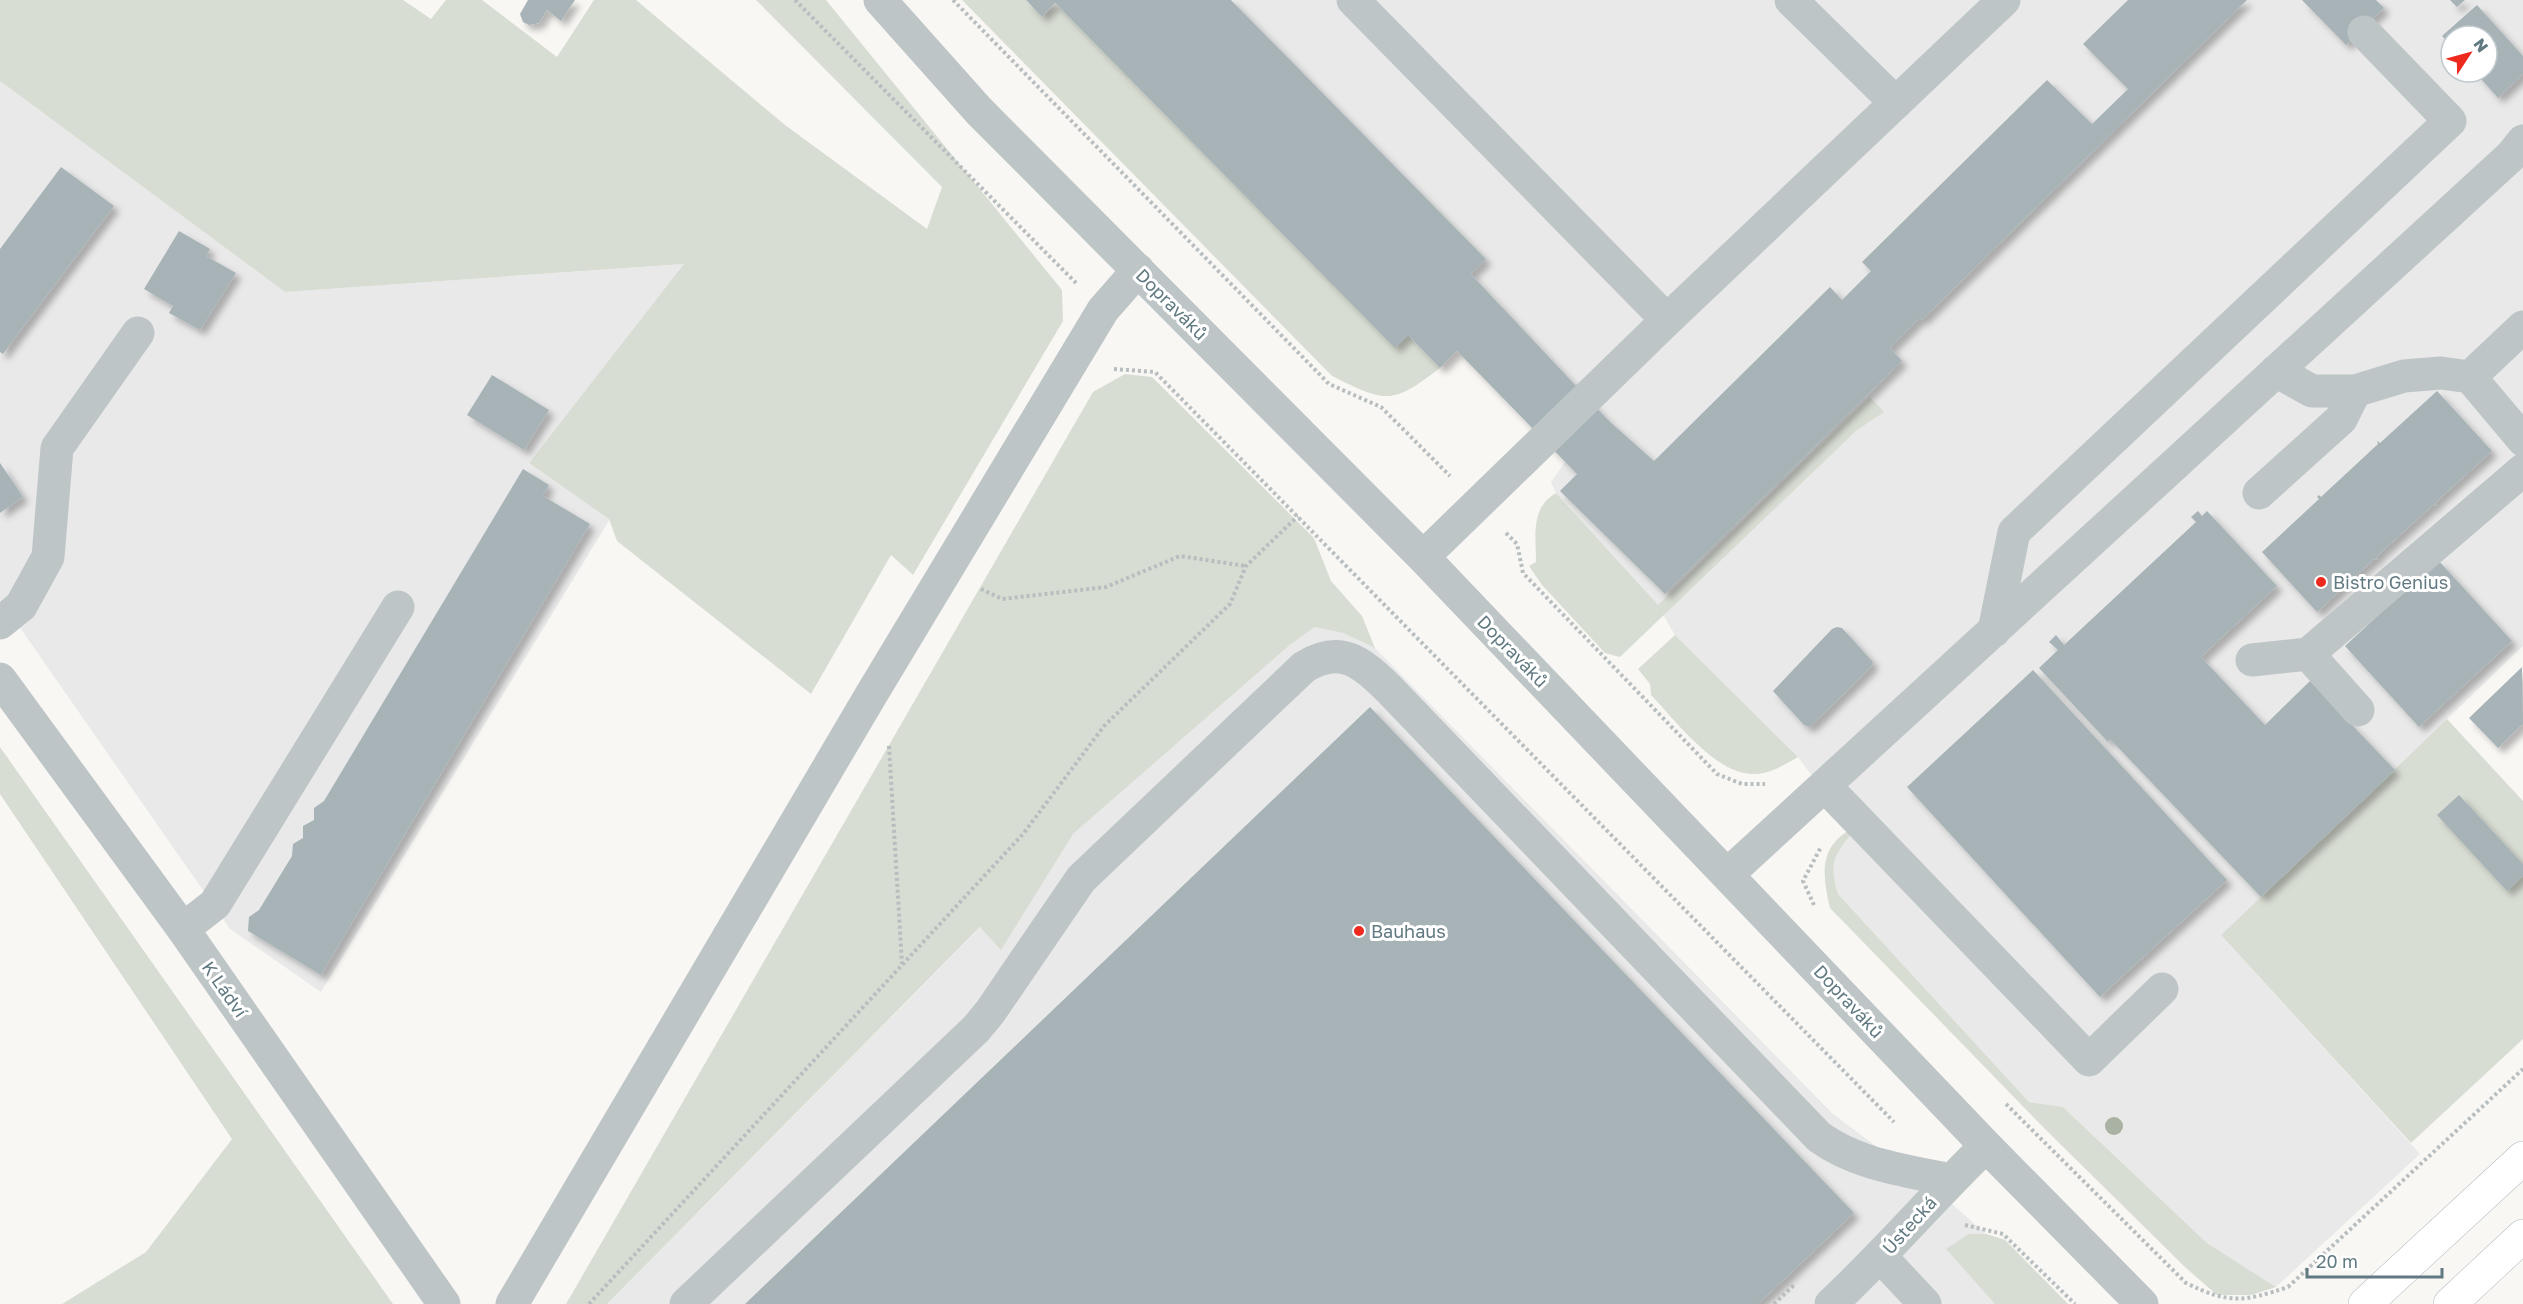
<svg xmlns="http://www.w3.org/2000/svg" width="2523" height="1304" viewBox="0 0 2523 1304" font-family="'Golos Text',sans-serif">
	<defs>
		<filter id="shadow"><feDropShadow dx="5.5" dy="5.5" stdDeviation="3" flood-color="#0004"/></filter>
	</defs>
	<rect width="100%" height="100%" fill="#f8f7f4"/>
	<path fill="#e8e9e8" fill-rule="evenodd" d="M1231,0H2523V646L2221,935L2420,1154L2276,1287L2207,1243L2063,1107L2029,1102L1838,894L1832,871L1835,856L1853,831L1798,757L1675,635L1658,606L1556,493L1551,482L1565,462L1501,309L1503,307L1471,274L1486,259ZM2451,36H2487V72H2451Z
		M0,81L285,292L685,264L529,463L610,519L321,992L230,929L0,599Z
		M1315,627L1343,633L1375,648L1833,1114L1943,1196L1986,1234L2005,1240L2068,1304H607L1073,834L1291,644Z"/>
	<path fill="#d8ddd3" d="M0,0H403L431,19L446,0H482L557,57L594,0H636L785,125L927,229L942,187L756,0H826L1062,290L1063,321L913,575L891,555L811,694L617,541L609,519L529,463L684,264L285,292L0,81Z
		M962,0H1026L1042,17L1055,3L1395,347L1408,335L1440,368C1392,405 1386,403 1332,376Z
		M1125,374L1152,377L1314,538L1331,581L1362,616L1375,648L1343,633L1315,627L1291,644L1073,834L1001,950L980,927L607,1304H566L1093,392Z
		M1870,397L1884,412L1857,430L1620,657L1605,653L1542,585L1529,566L1536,562C1536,536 1530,508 1556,493L1658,605Z
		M1675,635L1798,757C1784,765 1769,775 1751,774C1714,772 1675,720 1651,695L1650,684L1638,669Z
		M2447,719L2523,801V1039L2411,1143L2221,935Z
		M0,747L393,1304H62L146,1252L232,1139L0,794Z
		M1848,831L1853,832C1833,857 1829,862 1838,894L2029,1102L2063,1107L2207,1243L2276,1287L2251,1295H2217L2186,1268L2045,1129L1830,908C1823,878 1818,849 1848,831Z
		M1969,1234H1986L2005,1240L2068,1304H1995L1946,1249Z"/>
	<path fill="#a7b3b7" filter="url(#shadow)" d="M528,0H575L561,21L547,10L539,23L529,25L523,22L520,14Z
		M1026,0H1231L1486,259L1471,274L1609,421L1654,461L1830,287L1842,300L1871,271L1862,262L2047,80L2092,124L2128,89L2083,44L2128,0H2247L1922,320L1920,318L1890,348L1902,361L1665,594L1560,491L1577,474L1457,351L1440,368L1408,335L1395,348L1055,3L1042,17Z
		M2302,0H2376L2384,8L2346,45Z
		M2450,0H2465L2457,7Z
		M2477,5L2523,56V74L2498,98L2475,72H2487V36H2451V45L2442,36Z
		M61,167L114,206L3,354L0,352V249Z
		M179,231L210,249L206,256L236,273L200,330L169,313L173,306L144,289Z
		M492,375L549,410L524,450L467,415Z
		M2437,391L2492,451L2435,503L2437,506L2433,505L2376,557L2378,560L2374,559L2317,612L2262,552L2319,499L2317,497L2319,495L2321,497L2378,444L2377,441L2380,443Z
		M0,463L23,497L0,513Z
		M523,469L549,485L543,496L590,524L321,975L248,931L249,917L259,910L292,856L293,844L303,838V826L314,820V808L324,801Z
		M2198,511L2202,516L2207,511L2277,586L2201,657L2265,725L2310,681L2395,770L2261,897L2110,739L2108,742L2039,668L2058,650L2049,642L2056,635L2064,645L2196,522L2191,517Z
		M2438,560L2512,641L2419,727L2345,646Z
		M1837,627L1842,628L1873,662L1871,667L1810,727L1804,725L1773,691L1832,629Z
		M2522,667L2523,724L2498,748L2469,718Z
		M2033,670L2227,880L2100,997L1907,787Z
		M1370,707L1854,1213L1758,1304H745Z
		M2459,795L2523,864V876L2507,891L2437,815Z"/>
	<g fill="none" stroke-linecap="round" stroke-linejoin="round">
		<defs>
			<path id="major" d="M2365,1304L2523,1158
				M2450,1304L2523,1236"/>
		</defs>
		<use href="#major" stroke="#b3babd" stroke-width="34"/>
		<path stroke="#b8bdbf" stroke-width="4" stroke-dasharray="3 3" stroke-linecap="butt" d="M795,0L1076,283
			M953,0L1329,384L1381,407L1450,476
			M1114,369L1155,372L1894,1122
			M1506,533L1517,544L1523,573L1717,774L1742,784H1765
			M981,589L1002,599L1106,587L1180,556L1246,566
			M889,746L902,964
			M1814,905L1803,881L1821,847
			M2006,1104L2186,1283C2229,1304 2243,1302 2288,1287L2523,1069
			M1965,1225L2003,1234L2075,1304
			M589,1304L1023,834L1104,726L1230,604L1246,566L1298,516
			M1774,1304L1794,1285"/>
		<path stroke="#bec5c7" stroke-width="33" d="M880,0L979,111L1423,557L1986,1146L2142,1304
			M1353,0L1667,320
			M1791,0L1896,103
			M2276,371L2312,391H2355L2404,376L2441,373L2470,377L2523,440
			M2470,377L2523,327
			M2259,493L2341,419L2355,391
			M1423,557L1667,320L2004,0
			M0,623L21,606L48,557L57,448L138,333
			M1994,631L2014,532L2450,121L2364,32
			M2308,654L2358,710
			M2252,660L2308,654L2523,470
			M0,679L183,929L444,1304
			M1825,786L2089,1060L2162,989
			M1728,874L2511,156L2523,141
			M183,929L215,904L398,607
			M1881,1257L1925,1304
			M512,1304L871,695L1103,310L1138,270
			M686,1304L976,1029L990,1012L1081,879L1304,667C1341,644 1361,662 1389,689L1819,1137C1858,1165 1905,1170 1951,1180
			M1831,1304C1885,1254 1933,1197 1986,1146"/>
		<use href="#major" stroke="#fff" stroke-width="33"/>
	</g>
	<circle fill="#a9b2a3" cx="2114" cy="1126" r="9"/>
	<g fill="#ee291e" stroke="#fff" stroke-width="2">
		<circle cx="2321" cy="582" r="6"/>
		<circle cx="1359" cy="931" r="6"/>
	</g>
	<g text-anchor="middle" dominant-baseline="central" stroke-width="6" stroke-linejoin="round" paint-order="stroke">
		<g font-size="18" fill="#617981" stroke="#fff">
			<text transform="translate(1172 304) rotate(45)">Dopraváků</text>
			<text transform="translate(1513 651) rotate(46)">Dopraváků</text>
			<text transform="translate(225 989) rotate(55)">K Ládví</text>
			<text transform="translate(1849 1001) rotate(47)">Dopraváků</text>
			<text transform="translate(1909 1225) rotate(-48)">Ústecká</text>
		</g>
		<g font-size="18" fill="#617981" stroke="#fff" text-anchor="start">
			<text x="2333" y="582">Bistro Genius</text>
			<text x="1371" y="931">Bauhaus</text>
		</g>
	</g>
	<g transform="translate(2469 54) rotate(54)"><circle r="28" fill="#ffffff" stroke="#c0c9cd" stroke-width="1.5"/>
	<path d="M0-4.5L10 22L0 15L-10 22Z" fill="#ee291e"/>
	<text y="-9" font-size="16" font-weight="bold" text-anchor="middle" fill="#617981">N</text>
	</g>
	<path d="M2307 1268v9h135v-9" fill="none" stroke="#617981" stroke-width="3"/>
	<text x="2316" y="1268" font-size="18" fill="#617981" stroke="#ffffff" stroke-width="4.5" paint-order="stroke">20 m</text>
</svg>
